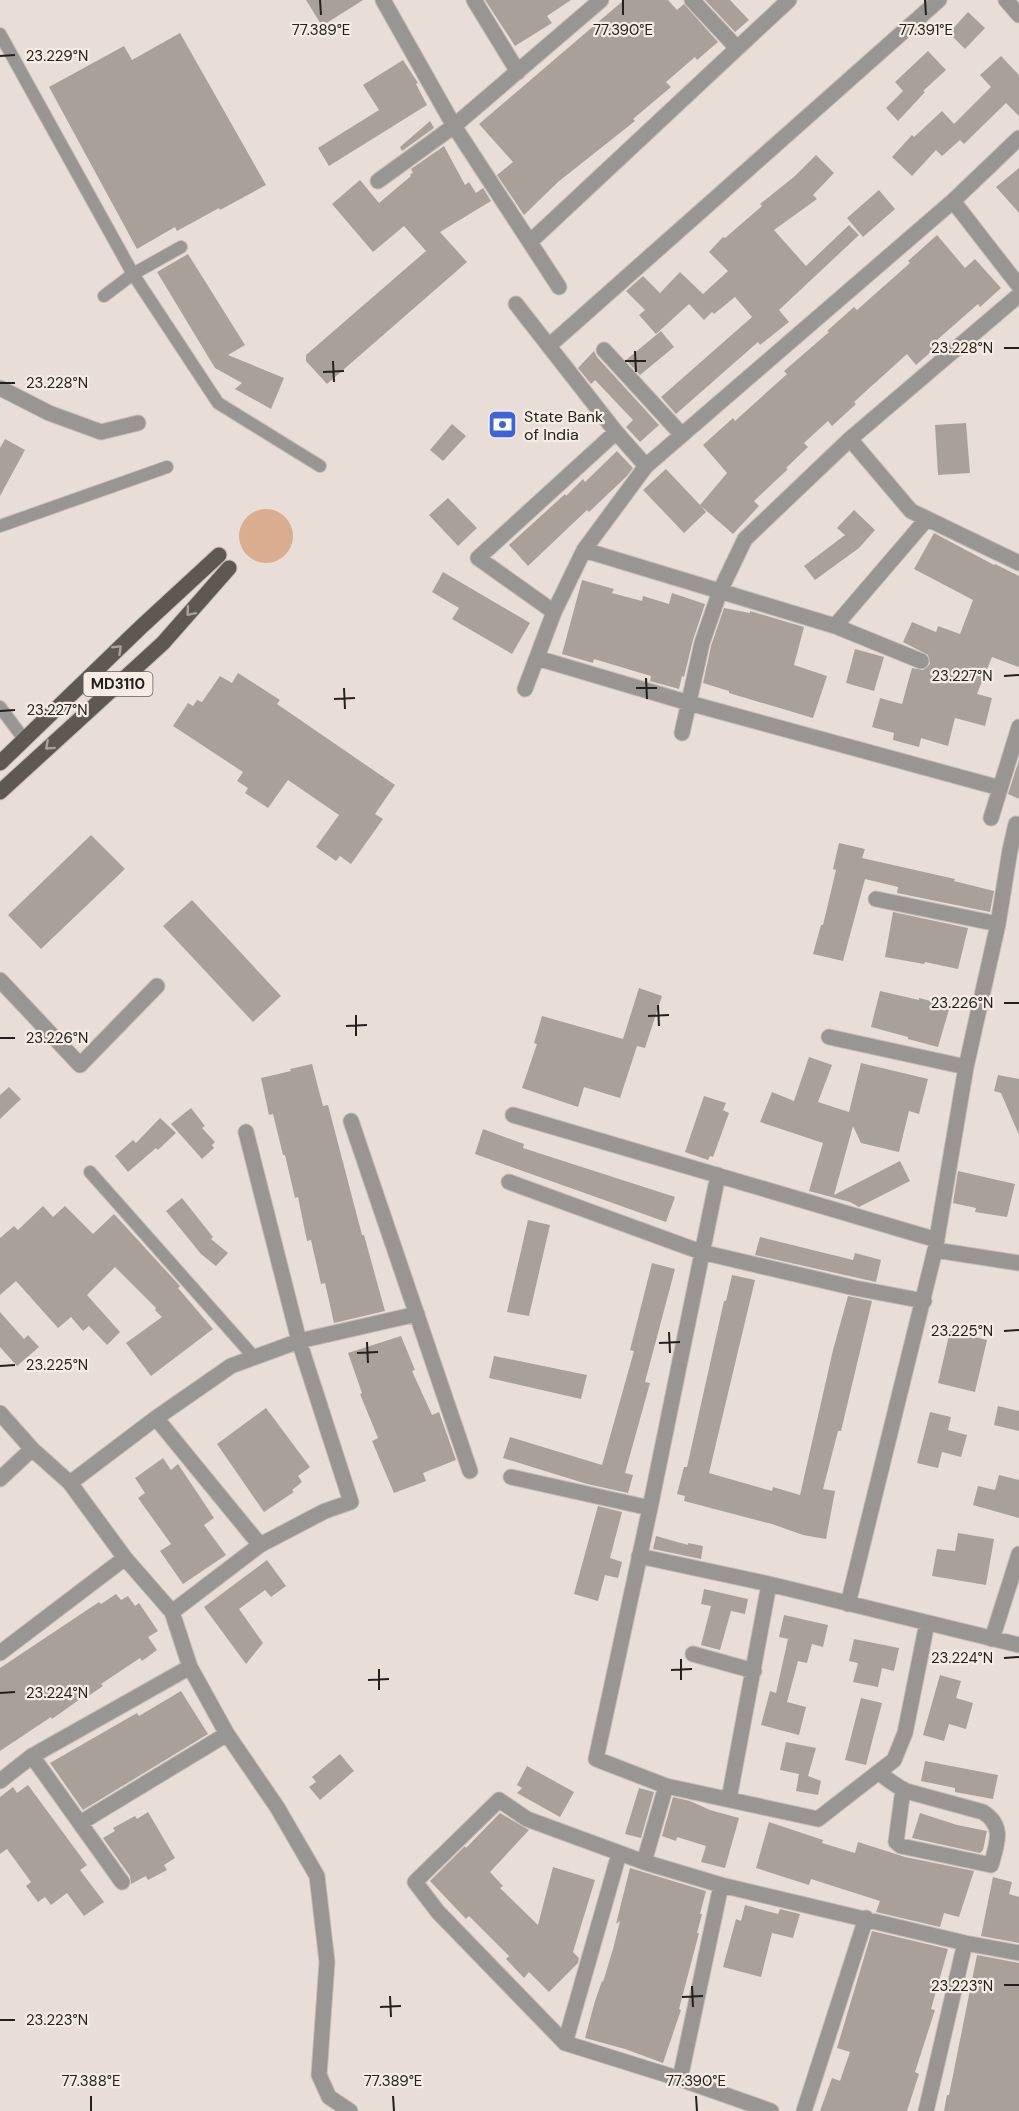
<svg xmlns="http://www.w3.org/2000/svg" width="1019" height="2111" viewBox="0 0 1019 2111" font-family="'DM Sans',sans-serif">
	<rect width="100%" height="100%" fill="#e9ded7"/>
	<path fill="#daad8e" d="M239 536a27 27 0 1 1 54 0a27 27 0 1 1-54 0Z"/>
	<path fill="#aaa09a" d="M306,0H363L322,26Z
		M485,0H571L547,16L552,23L515,46Z
		M624,0H668L677,10L684,4L718,42L697,60L695,57L666,82L671,87L633,119L635,121L558,182L524,215L497,175L513,162L479,124Z
		M705,0H730L749,20L735,32Z
		M968,12L985,28L965,49L949,33Z
		M180,33L266,185L220,210L219,208L177,231L175,227L137,249L49,87L124,46L132,60Z
		M928,51L946,70L923,91L925,92L898,121L886,108L903,91L895,82Z
		M1001,56L1019,75V116L1006,103L964,144L960,140L942,156L936,150L912,176L892,157L912,135L914,137L942,111L954,124L991,87L980,75Z
		M403,60L418,83L416,84L427,105L329,166L318,148L379,110L363,85Z
		M430,121L434,128L402,151L400,147Z
		M444,146L465,185L469,182L476,193L483,188L491,201L440,232L467,262L327,384L306,361V355L426,251L404,226L373,252L332,204L360,180L379,203L411,176L410,174L413,173L411,169Z
		M816,155L834,173L813,195L817,199L774,230L806,266L849,225L859,235L779,310L789,322L760,345L758,342L676,414L661,397L752,317L735,297L714,314L712,312L704,320L689,304L656,334L639,315L645,310L626,291L643,276L660,293L680,272L703,294L728,271L709,252L723,237L725,238L762,206L760,204L795,176Z
		M1019,168V213L996,187Z
		M879,190L895,209L863,237L847,218Z
		M937,235L965,268L975,259L1001,288L980,307L978,304L937,340L940,344L916,365L907,354L854,402L856,404L832,426L828,421L804,443L808,447L786,468L788,469L754,501L759,506L733,534L701,506L706,512L684,533L643,490L666,469L700,505L727,473L703,445L733,418L735,421L787,374L784,371L829,332L827,331L854,307L857,310L910,263L908,261Z
		M188,254L245,345L228,355L284,378L271,409L235,389L242,383L215,368L157,272Z
		M661,331L674,347L640,375L626,360Z
		M594,351L597,357L659,425L640,442L626,427L633,420L595,380L591,384L578,368Z
		M966,423L970,473L938,475L935,425Z
		M452,424L466,436L443,461L430,450Z
		M5,439L25,450L0,496V448Z
		M617,451L633,468L627,476L589,512L587,510L528,566L509,545L565,494L566,496L583,479L585,482Z
		M448,498L477,528L458,546L429,515Z
		M854,510L875,530L859,548L815,580L804,566L845,535L837,528Z
		M934,533L994,565L995,564L1019,576V667L992,657L977,694L992,698L985,726L955,718L948,746L921,738L919,747L893,740L894,733L872,727L880,698L902,704L912,668L923,670L930,664L928,655L903,642L912,622L936,632L938,626L960,634L973,600L914,569Z
		M443,572L530,623L512,654L452,619L459,608L432,592Z
		M582,580L614,589L612,593L642,601L643,596L669,604L672,593L705,604L693,640L684,677L682,676L679,689L650,681L651,676L594,659L593,663L562,654Z
		M724,608L750,613V611L804,627L794,665L827,676L813,718L729,693V691L703,683L711,646Z
		M855,649L884,657L874,691L846,683Z
		M238,673L280,700L277,704L395,785L375,814L383,819L351,864L340,856L336,861L316,847L339,815L288,780L268,808L245,793L248,788L237,781L243,772L173,726L188,703L193,706L197,700L202,702L220,676L232,683Z
		M1019,760V799L1008,794Z
		M91,835L125,869L41,949L8,915Z
		M839,843L865,849L862,858L955,879L954,881L994,891L990,912L897,893L898,887L865,879L843,961L813,954L821,925H823L836,870L833,869Z
		M192,900L281,996L253,1022L163,926Z
		M893,912L968,928L958,969L925,962L924,964L885,957Z
		M639,988L662,996L645,1048L637,1046L620,1098L584,1087L578,1107L522,1088L537,1044L534,1043L542,1016L623,1039Z
		M880,991L919,1000V998L950,1006L938,1047L908,1039V1037L871,1027Z
		M809,1057L832,1065L818,1102L849,1112L861,1063L928,1079L919,1114L909,1111L899,1152L861,1143L853,1126L834,1195L900,1161L910,1181L859,1207L850,1202L809,1191L823,1143L760,1122L772,1092L794,1101Z
		M312,1064L323,1106L328,1105L362,1235H364L385,1311L334,1323L325,1283L321,1284L311,1240L307,1241L298,1197L295,1198L285,1155H283L273,1114L269,1115L261,1078L291,1071L290,1069Z
		M998,1075L1019,1079V1135L1001,1093L994,1091Z
		M9,1087L21,1099L0,1119V1095Z
		M704,1096L726,1103L723,1110L729,1113L713,1157L710,1156L708,1160L685,1152Z
		M191,1108L205,1126L202,1128L215,1142L212,1145L214,1148L202,1159L171,1124Z
		M160,1118L176,1133L158,1150L156,1148L128,1172L115,1156L133,1140L136,1143Z
		M483,1129L524,1144L523,1148L675,1197L666,1222L475,1154Z
		M958,1171L1015,1184L1007,1217L975,1212L976,1208L953,1203Z
		M182,1198L213,1237L211,1239L228,1253L216,1266L201,1254L166,1211Z
		M43,1206L53,1217L65,1206L93,1234L114,1214L180,1286L178,1288L213,1329L151,1376L126,1343L162,1317L155,1310L156,1308L115,1267L87,1295L120,1332L107,1345L89,1326L83,1331L71,1317L58,1328L16,1281L0,1295V1238L14,1226L18,1230Z
		M528,1220L550,1225L529,1316L507,1312Z
		M760,1237L853,1260L855,1253L881,1260L876,1282L755,1255Z
		M652,1263L675,1269L645,1382L650,1383L625,1473L633,1475L628,1493L587,1484L503,1458L510,1437L602,1465L634,1351L630,1350Z
		M732,1275L755,1280L709,1473L772,1491L773,1487L800,1495L833,1350L848,1296L872,1301L841,1431H838L823,1489L835,1491L826,1539L803,1535L772,1524L684,1501L685,1496L677,1494L684,1467H687L724,1301H726Z
		M0,1312L24,1339L28,1335L39,1347L17,1366L0,1347Z
		M950,1331L987,1340L975,1392L938,1383Z
		M401,1336L415,1370L412,1371L432,1415L439,1412L456,1460L423,1473L426,1481L394,1493L372,1441L378,1438L360,1394L362,1393L348,1353Z
		M494,1356L587,1375L581,1399L489,1378Z
		M998,1406L1019,1411V1431L994,1425Z
		M266,1408L310,1467L298,1476L302,1482L292,1490L294,1492L264,1512L217,1444Z
		M930,1412L951,1417L948,1430L967,1435L961,1457L942,1452L938,1468L917,1463Z
		M163,1458L171,1470L178,1464L214,1518L204,1525L226,1555L183,1584L160,1551L171,1544L138,1498L145,1493L135,1478Z
		M999,1475L1019,1480V1518L973,1505L978,1486L995,1490Z
		M598,1506L622,1512L610,1558L622,1562L618,1578L605,1575L598,1601L574,1594Z
		M958,1533L994,1539L986,1585L932,1576L937,1549L955,1551Z
		M656,1536L688,1545V1543L703,1546L701,1559L653,1549Z
		M267,1560L286,1586L271,1597L265,1590L239,1609L263,1643L246,1664L204,1607Z
		M704,1589L748,1599L745,1614L731,1611L720,1650L701,1645L711,1606L701,1604Z
		M116,1594L121,1600L128,1596L135,1606L139,1603L158,1631L148,1637L157,1650L142,1661L140,1658L101,1684L103,1686L84,1699L83,1697L52,1719L51,1717L0,1751V1668L99,1602L101,1604Z
		M784,1615L828,1625L823,1647L812,1644L807,1663L798,1661L787,1702L806,1707L799,1735L761,1725L770,1691L776,1693L788,1639L779,1637Z
		M854,1639L899,1648L894,1671L882,1668L878,1687L853,1682L858,1663L849,1661Z
		M940,1675L961,1681L956,1698L973,1703L966,1729L949,1724L944,1741L923,1735Z
		M181,1691L208,1734L83,1810L50,1763L137,1713L139,1716Z
		M861,1698L882,1703L866,1765L845,1760Z
		M786,1742L816,1748L808,1776L821,1781L818,1795L796,1791L799,1774L780,1770Z
		M340,1754L354,1771L320,1800L309,1787L316,1782L312,1777Z
		M925,1761L998,1775L993,1799L955,1792V1788L921,1781Z
		M527,1766L574,1792L560,1817L517,1793L522,1788L517,1785Z
		M28,1785L87,1865L80,1870L104,1902L84,1916L67,1893L51,1905L45,1897L38,1902L26,1886L31,1882L7,1849L0,1854V1797L13,1787L17,1793Z
		M639,1788L654,1792L641,1838L625,1834Z
		M673,1797L690,1801L710,1810L739,1818L725,1868L701,1862L706,1846L677,1837L676,1841L662,1836Z
		M148,1812L175,1858L164,1865L167,1870L148,1880L146,1876L131,1884L130,1876L103,1838L115,1831L113,1828L135,1816L137,1819Z
		M500,1813L529,1830L490,1872L503,1886L500,1888L538,1925L553,1867L595,1880L573,1952L579,1958L578,1963L549,1992L529,1972L524,1978L506,1959L509,1956L469,1916L466,1919L430,1881L465,1846L466,1848Z
		M920,1813L957,1825L987,1831L983,1850L980,1853L912,1838Z
		M769,1822L823,1840L822,1843L855,1853L858,1842L905,1857L974,1871L959,1917L944,1913L940,1927L876,1912L880,1901L811,1879L809,1885L756,1868Z
		M630,1868L706,1891L700,1914H702L697,1933H699L679,2009L681,2010L663,2063L625,2049L585,2038L595,2001L602,1981L603,1982L613,1949L620,1921L616,1924Z
		M993,1877L1012,1882L1009,1894L1019,1897V1943L981,1936Z
		M745,1905L778,1914L780,1909L800,1914L793,1938L772,1933L761,1977L723,1967L736,1919L741,1921Z
		M872,1931L948,1949L931,2009L935,2010L915,2072L919,2074L907,2111H820L832,2078L840,2081L850,2052L837,2048Z
		M977,1955L1019,1963V2111H944L947,2095H949Z"/>
	<g fill="none" stroke-linecap="round" stroke-linejoin="round">
		<defs>
			<path id="service" d="M0,34L133,274L218,403L320,466
				M104,296L133,274L181,247
				M0,526L167,467
				M0,707L24,739
				M90,1172L254,1357"/>
			<path id="minor" d="M383,0L454,126L559,287
				M474,0L518,72
				M692,0L737,48
				M1006,0L1019,15
				M378,181L454,126L601,0
				M953,201L1019,286
				M531,241L789,0
				M516,304L616,432L646,466
				M550,345L939,0
				M604,350L682,435
				M0,388L49,413L101,432L138,423
				M850,439L911,511L1019,563
				M584,550L835,626L926,520
				M554,612L478,558L616,432
				M835,626L921,661
				M537,658L689,703L1000,788
				M525,689L554,612L584,550L646,466L953,201L1019,138
				M682,733L702,643L720,591L745,539L850,439L1019,295
				M991,818L1019,727
				M876,899L998,924
				M0,980L80,1065L157,986
				M829,1037L966,1067
				M513,1115L937,1240
				M351,1121L470,1471
				M718,1175L650,1508L596,1759L666,1786L818,1819L894,1760L905,1733L927,1623
				M509,1182L701,1252L855,1288L924,1301
				M935,1250L1019,1263
				M0,1413L32,1449L70,1483L125,1558L172,1612L190,1667L227,1734L80,1823
				M156,1418L260,1545
				M511,1477L650,1508
				M0,1479L32,1449
				M70,1483L156,1418L231,1366L299,1341L417,1314
				M639,1556L769,1584L1019,1645
				M848,1604L935,1250L966,1067L998,924L1010,850L1016,824
				M172,1612L260,1545L325,1511L351,1502L299,1341L246,1132
				M992,1639L1019,1554
				M0,1653L125,1558
				M693,1654L754,1671
				M227,1734L277,1807L317,1876L327,1962L319,2075L329,2097L350,2111
				M32,1756L122,1882
				M878,1772C887,1779 896,1786 906,1791L983,1812C1005,1826 997,1844 991,1865L901,1846L896,1842L903,1789
				M0,1781L32,1756L190,1667
				M729,1799L769,1584
				M644,1862L666,1786
				M565,2043L619,1854
				M680,2079L721,1885
				M771,2111L680,2079L565,2043L438,1912L415,1882L499,1800L527,1819L644,1862L721,1885L965,1943L1019,1953
				M804,2111L866,1918
				M926,2111L965,1943"/>
			<path id="primary" d="M0,763L141,627L219,555
				M0,792L163,643L229,568"/>
		</defs>
		<use href="#service" stroke="#c5bcb6" stroke-width="14"/>
		<use href="#minor" stroke="#c5bcb6" stroke-width="17"/>
		<use href="#primary" stroke="#c5bcb6" stroke-width="17"/>
		<use href="#service" stroke="#999592" stroke-width="12"/>
		<use href="#minor" stroke="#999592" stroke-width="15"/>
		<use href="#primary" stroke="#5e5752" stroke-width="15"/>
	</g>
	<defs><path id="oneway-chevron" d="M-2-3.5L2.5 0L-2 3.5" fill="none" stroke-width="1.6" stroke-linecap="round" stroke-linejoin="round" transform="scale(1.5)"/></defs>
	<g stroke="#aaa29b">
		<use href="#oneway-chevron" transform="translate(190 612) rotate(131)"/>
		<use href="#oneway-chevron" transform="translate(118 649) rotate(-44)"/>
		<use href="#oneway-chevron" transform="translate(49 746) rotate(138)"/>
	</g>
	<path fill="none" stroke="#23201d" stroke-width="2" d="M320,0L321,15M623,0V15M925,0L926,15M0,56L15,55M1004,348H1019M635,351L636,372M333,361L334,382M625,361H646M323,372L344,371M0,383H15M1004,676L1019,675M646,678L647,699M344,688L345,709M636,688H657M334,699L355,698M0,711L15,710M1004,1003H1019M658,1005L659,1026M356,1015V1036M648,1016L669,1015M346,1026L367,1025M0,1038H15M1004,1331L1019,1330M669,1332L670,1353M367,1342L368,1363M659,1343L680,1342M357,1353L378,1352M0,1366L15,1365M1004,1658L1019,1657M681,1659V1680M379,1669V1690M671,1670L692,1669M368,1680L389,1679M0,1693L15,1692M1004,1985H1019M692,1986L693,2007M390,1996L391,2017M682,1997L703,1996M380,2007L401,2006M0,2020H15M91,2096V2111M393,2096L394,2111M696,2096L697,2111"/>
	<defs>
		<symbol id="bank-square" viewBox="-11 -11 22 22"><rect x="-9" y="-9" width="18" height="18" rx="4" fill="#3d65d6" stroke="#f6ece4"/><path d="M-6-4H6V4H-6ZM0-2.3a2.3 2.3 0 1 0 0 4.6a2.3 2.3 0 1 0 0-4.6Z" fill="#fff"/></symbol>
	</defs>
	<g fill-rule="evenodd">
		<use href="#bank-square" x="486" y="408" width="33" height="33"/>
	</g>
	<g text-anchor="middle" dominant-baseline="central" stroke-width="4.5" stroke-linejoin="round" paint-order="stroke">
		<rect fill="#f6ece4" stroke="#625d59" stroke-width="1.5" x="83.5" y="672" width="69" height="24" rx="4.5"/>
		<g font-size="15" font-weight="bold" fill="#23201d">
			<text x="118" y="684">MD3110</text>
		</g>
		<g font-size="16" fill="#23201d" stroke="#f6ece4" text-anchor="start">
			<text x="524" y="416">State Bank<tspan x="524" dy="18">of India</tspan></text>
		</g>
	</g>
	<g font-size="15" text-anchor="middle" fill="#23201d" stroke="#f6ece4" stroke-width="4.5" stroke-linejoin="round" paint-order="stroke">
		<text x="321" y="35">77.389°E</text>
		<text x="623" y="35">77.390°E</text>
		<text x="926" y="35">77.391°E</text>
		<text x="57" y="61">23.229°N</text>
		<text x="962" y="353">23.228°N</text>
		<text x="57" y="388">23.228°N</text>
		<text x="962" y="681">23.227°N</text>
		<text x="57" y="715">23.227°N</text>
		<text x="962" y="1008">23.226°N</text>
		<text x="57" y="1043">23.226°N</text>
		<text x="962" y="1336">23.225°N</text>
		<text x="57" y="1370">23.225°N</text>
		<text x="962" y="1663">23.224°N</text>
		<text x="57" y="1698">23.224°N</text>
		<text x="962" y="1991">23.223°N</text>
		<text x="57" y="2025">23.223°N</text>
		<text x="91" y="2086">77.388°E</text>
		<text x="393" y="2086">77.389°E</text>
		<text x="696" y="2086">77.390°E</text>
	</g>
</svg>
